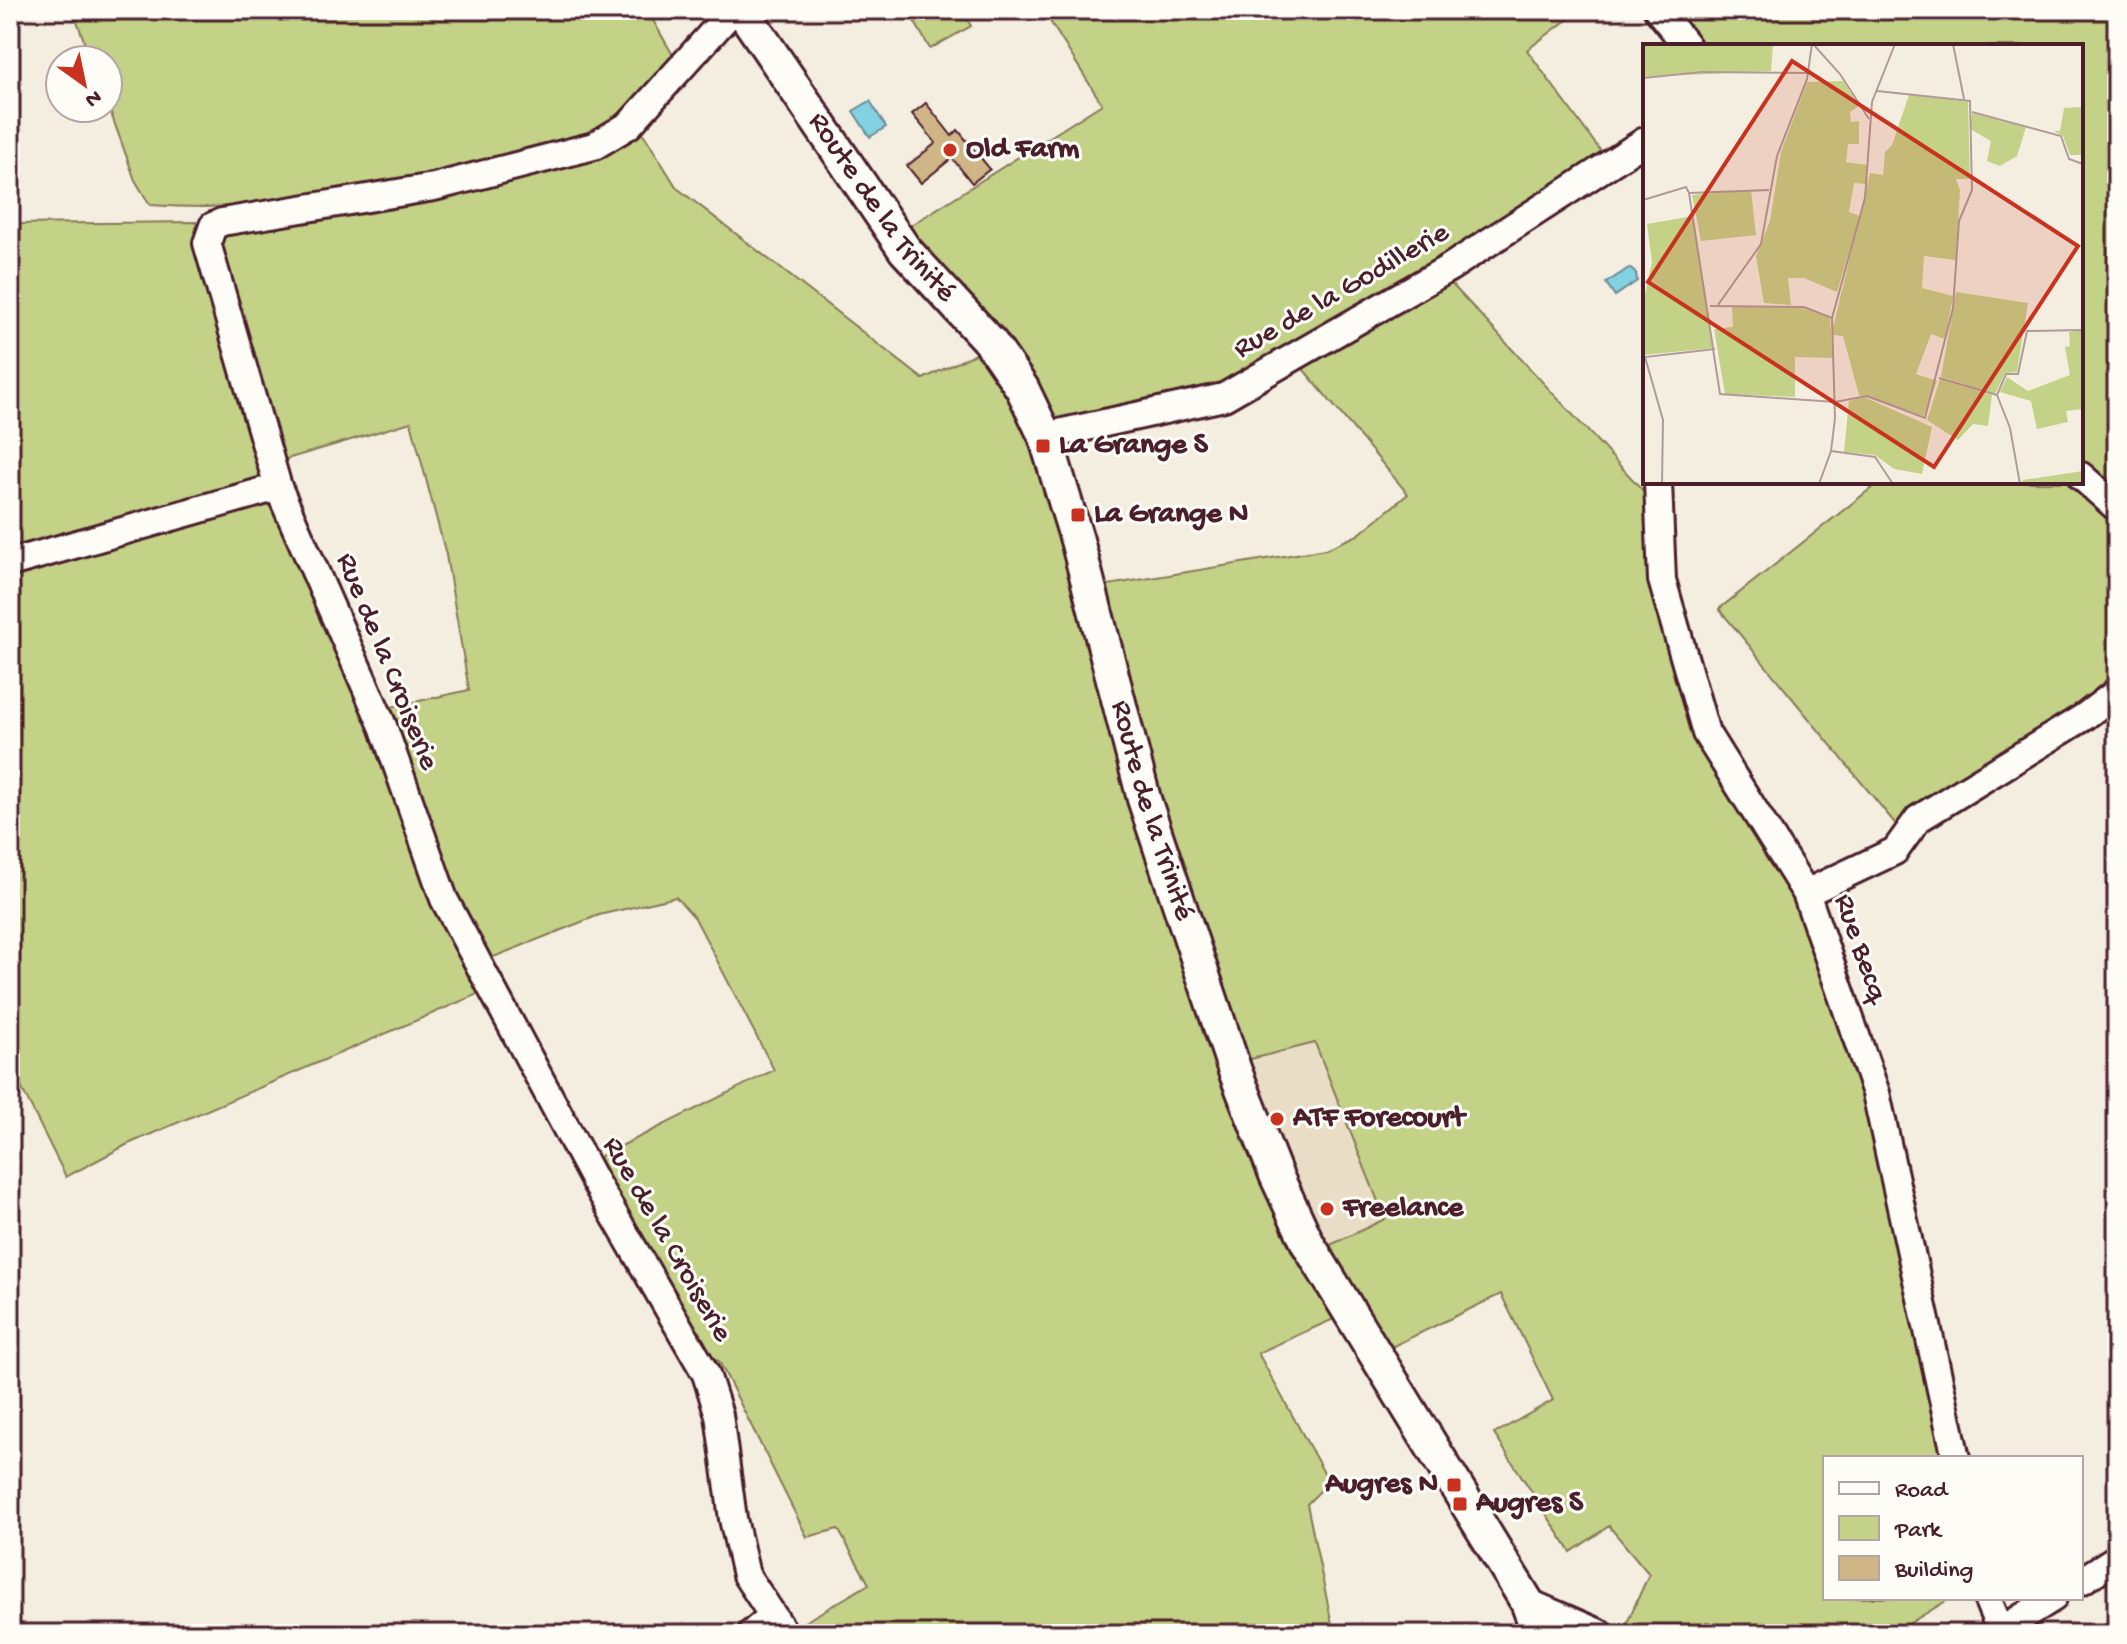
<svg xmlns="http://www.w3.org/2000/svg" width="2127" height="1644" viewBox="0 0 2127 1644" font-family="'Gochi Hand',sans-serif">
	<rect width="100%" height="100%" fill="#f4eee0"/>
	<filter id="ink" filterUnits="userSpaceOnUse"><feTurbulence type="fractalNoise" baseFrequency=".0125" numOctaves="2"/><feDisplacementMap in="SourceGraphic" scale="16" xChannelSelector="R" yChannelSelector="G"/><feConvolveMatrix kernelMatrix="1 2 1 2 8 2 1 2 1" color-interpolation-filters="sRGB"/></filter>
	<g filter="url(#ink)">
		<path fill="#e9ddc5" d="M1315,1043L1385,1219L1322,1249L1239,1062Z"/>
		<path fill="#c3d286" stroke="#867858" stroke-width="2" d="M73,10H647L674,57C654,82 632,117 603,131C578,143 547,147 521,155C399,190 277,214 150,205L135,180L108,105V60H91Z
			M908,10H963L971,26L930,49Z
			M1043,10H1580L1527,50L1605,157L1435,268L1224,387L1053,427L902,231L1102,104Z
			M1668,10H2117V496L2081,460V46H1699Z
			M638,125L677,188L923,379L979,352L1003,384L1031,438L1336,1318L1258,1353L1329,1482L1307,1504L1334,1634H794L791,1630L869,1584L838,1529L807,1537L719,1361L707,1356L591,1161L774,1070L695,918L676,897L599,915L486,960L449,897L382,709L469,690L446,555L411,422L280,461L217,245L229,233Z
			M196,222L197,242L269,480L10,554V224Z
			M1447,279L1650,498L1646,562L1695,735L1798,904L1876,1130L1949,1458H1825V1598H1951L1892,1634H1622L1649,1574L1609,1526L1571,1552L1494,1434L1553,1400L1501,1294L1381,1352L1322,1249L1385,1219L1315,1043L1239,1062L1159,798L1102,586L1326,549L1358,535L1408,494L1299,364Z
			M1879,482H2072L2117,528V670L2075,708L1957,779L1898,827L1719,609Z
			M273,497L485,991L128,1144L66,1177L10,1065V572Z"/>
		<path fill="#83d2e1" stroke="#6c8a98" stroke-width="2" d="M870,101L886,127L870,137L853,111Z
			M1629,268L1636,273L1637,281L1615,296L1606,283Z"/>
		<path fill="#d0b586" stroke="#4a1f2b" stroke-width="2" d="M926,103L952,136L958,130L990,169L972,183L952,158L921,183L907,166L936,143L912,114Z"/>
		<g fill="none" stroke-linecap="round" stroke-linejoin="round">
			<defs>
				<path id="minor" d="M733,10L629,125L594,146L434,187L222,222L213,226L207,243L278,487L383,726L444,899L594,1180L706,1374L719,1415L733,1519L746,1575L785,1634
					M1658,10L1687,46
					M1045,436L1224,397L1449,268L1645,141
					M2081,476L2117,508
					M1658,482L1662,580L1706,733L1806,893L1876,1093L1956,1458
					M10,563L278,487
					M1806,893L1895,851L1918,819L2084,717L2117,692
					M2081,1581L2117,1558
					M1987,1598L2002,1634
					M1527,1602L1601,1634
					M2000,1631L2053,1598
					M751,1634L771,1617"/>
				<g id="major">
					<path id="s1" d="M742,10L905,250L991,343L1022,388L1045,436L1077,540L1144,799L1235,1071L1276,1175L1308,1244L1527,1602L1539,1634"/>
				</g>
			</defs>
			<use href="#minor" stroke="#4a1f2b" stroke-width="32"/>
			<use href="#major" stroke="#4a1f2b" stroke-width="38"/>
			<use href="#minor" stroke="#fdfcf7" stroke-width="26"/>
			<use href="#major" stroke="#fdfcf7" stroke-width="32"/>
		</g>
	</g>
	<g fill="#c8321e" stroke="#fdfcf7" stroke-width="3">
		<circle cx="950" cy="150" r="8"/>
		<rect x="1035" y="438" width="16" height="16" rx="4"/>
		<rect x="1070" y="507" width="16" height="16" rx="4"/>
		<circle cx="1277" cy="1119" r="8"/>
		<circle cx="1327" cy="1209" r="8"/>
		<rect x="1446" y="1477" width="16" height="16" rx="4"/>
		<rect x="1452" y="1496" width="16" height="16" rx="4"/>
	</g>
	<g text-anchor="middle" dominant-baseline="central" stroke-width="6" stroke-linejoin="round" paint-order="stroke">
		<g font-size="30" font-weight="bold" fill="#4a1f2b" stroke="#fdfcf7" text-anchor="start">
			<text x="966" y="150">Old Farm</text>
			<text x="1059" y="446">La Grange S</text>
			<text x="1094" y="515">La Grange N</text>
			<text x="1293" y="1119">ATF Forecourt</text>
			<text x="1343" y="1209">Freelance</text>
			<text x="1438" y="1485" text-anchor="end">Augres N</text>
			<text x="1476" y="1504">Augres S</text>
		</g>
		<g font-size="30" fill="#4a1f2b" stroke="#fdfcf7">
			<text stroke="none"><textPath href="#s1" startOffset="242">Route de la Trinité</textPath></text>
			<text transform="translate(1342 292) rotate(-30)">Rue de la Godillerie</text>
			<text transform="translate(386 662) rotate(68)">Rue de la Croiserie</text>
			<text stroke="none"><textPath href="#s1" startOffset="914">Route de la Trinité</textPath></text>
			<text transform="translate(1859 948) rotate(71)">Rue Becq</text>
			<text transform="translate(666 1240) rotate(60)">Rue de la Croiserie</text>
		</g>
	</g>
	<g transform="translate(1643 44)">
		<rect width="440" height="440" fill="#f4eee0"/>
		<path d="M0,0H130L128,27L0,33ZM200,37L216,62L207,68L208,78L216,77V100H205L203,118L224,121L223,140L211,139L206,168L217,172L194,248L161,234H145L148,261L121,259L113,212L127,177L138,108L164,38ZM266,51L325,58L327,135H313L317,146L313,216L281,212L279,244L310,252L302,295L288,290L273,330L294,337L281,372L216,351L200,292L190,291V284L227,129L240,131L242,108L249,101ZM440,63V111H427L420,92L411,87H417L421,64ZM329,69L383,83L374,112L357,122L344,117L348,97L327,85ZM108,146L113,191L58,197L49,151ZM50,172L71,304L0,311V260L9,218L4,180ZM313,248L385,259L374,328L362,329L352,350L298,333ZM89,262L160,264L187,274L190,314L152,313V353L82,350L71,285L90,283ZM440,286V365L423,367L425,378L394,385L388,357L357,348L364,333L385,347L427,331L422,303L427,302L426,288ZM297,335L349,351L345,382L330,380L315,396L284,376ZM221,353L289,383L279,430L251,425L232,411L201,408L206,357ZM440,427V440H378L380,436Z" fill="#c3d286"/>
		<path fill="none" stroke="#b09b98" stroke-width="2" d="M170,0L197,30L226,75M310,0L321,55M0,34L59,28L165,29M329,68L418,92L426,115L440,120M46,149L126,146M0,156L43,143L46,149L77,350L192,358L224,352L282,374L310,264L316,177L329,146L327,57L234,47M75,261L118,200L134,112L164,35L169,0M67,262L161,263L189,274M296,334L354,351M354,351L363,330H375L384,287L440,286M354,351L367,384L377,440M188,407L232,413L250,440M19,440L20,376L2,313L72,305M176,440L188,407L192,374L189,274L222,154L229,58L252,0"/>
		<path fill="#c8321e" fill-opacity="0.15" stroke="#c8321e" stroke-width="4" d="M149,17L435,202L291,423L5,238Z"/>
		<rect width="440" height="440" fill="none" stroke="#4a1f2b" stroke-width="4"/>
	</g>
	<rect width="2127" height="1644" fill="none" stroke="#fdfcf7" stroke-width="40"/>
	<rect x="20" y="20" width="2087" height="1604" fill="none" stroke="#4a1f2b" stroke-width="3" filter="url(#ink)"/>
	<rect x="1823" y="1456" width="260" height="144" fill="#fdfcf7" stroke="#b5a4a5" stroke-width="2"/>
	<rect x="1839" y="1482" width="40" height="12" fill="#fdfcf7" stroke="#b5a4a5" stroke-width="2"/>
	<text x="1895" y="1496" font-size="24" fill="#4a1f2b">Road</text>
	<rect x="1839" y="1516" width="40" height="24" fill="#c3d286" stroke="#b5a4a5" stroke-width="2"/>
	<text x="1895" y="1536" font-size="24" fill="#4a1f2b">Park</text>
	<rect x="1839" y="1556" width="40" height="24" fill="#d0b586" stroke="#b5a4a5" stroke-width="2"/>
	<text x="1895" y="1576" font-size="24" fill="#4a1f2b">Building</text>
	<g transform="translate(84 84) rotate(147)"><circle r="38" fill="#fdfcf7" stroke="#b5a4a5" stroke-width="2"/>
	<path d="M0-6L14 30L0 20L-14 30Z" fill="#c8321e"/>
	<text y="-12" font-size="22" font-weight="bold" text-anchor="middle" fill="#4a1f2b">N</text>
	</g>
</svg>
